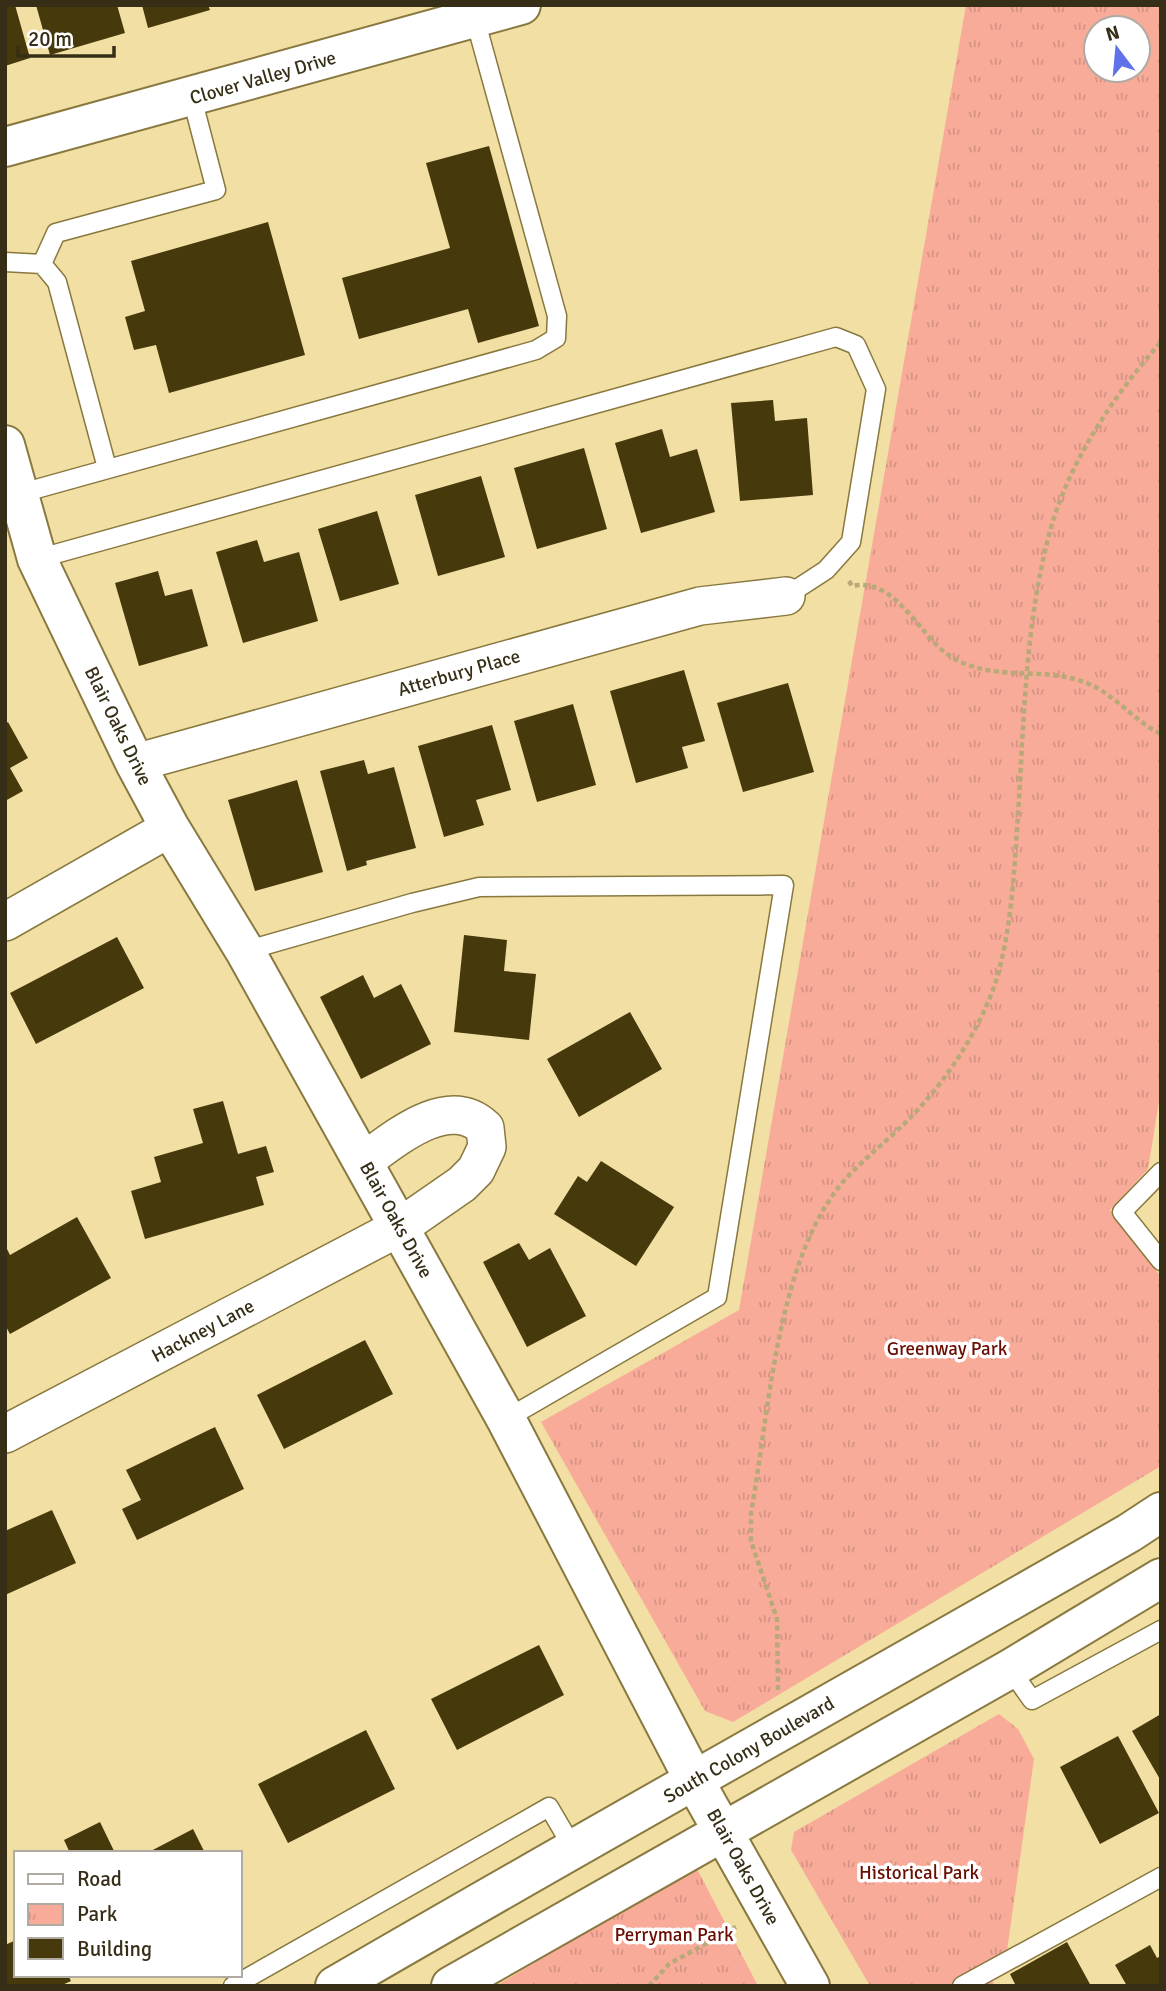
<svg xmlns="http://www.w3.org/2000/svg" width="1166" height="1991" viewBox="0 0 1166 1991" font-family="Signika,sans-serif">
	<defs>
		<pattern id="park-tufts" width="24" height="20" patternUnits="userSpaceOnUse" patternTransform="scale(1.75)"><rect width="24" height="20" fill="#f9ab9a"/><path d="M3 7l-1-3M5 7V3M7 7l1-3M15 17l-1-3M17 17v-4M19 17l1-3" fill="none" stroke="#d69384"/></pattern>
	</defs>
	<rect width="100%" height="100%" fill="#f1dfa3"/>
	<path fill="url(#park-tufts)" fill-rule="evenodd" d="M966,5H1161V1089L1148,1169L1110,1210L1161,1277V1466L733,1722L705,1711L541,1422L739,1310ZM1096,28H1138V70H1096Z
		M999,1714L1018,1729L1034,1759L1007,1951L984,1966L995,1986H870L791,1850L794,1832Z
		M695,1865L758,1986H496Z"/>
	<path fill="#46390c" d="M5,5H15L30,58L5,66Z
		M36,5H117L125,33L50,55Z
		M142,5H208L210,10L148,28Z
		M489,146L539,326L478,343L468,309L359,339L342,278L450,248L426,163Z
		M268,222L305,355L169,393L156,345L134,350L125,317L145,311L131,261Z
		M773,400L775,421L807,418L813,495L740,501L731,403Z
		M662,429L670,457L697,449L715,512L641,533L615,443Z
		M584,448L607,529L537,549L514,468Z
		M481,476L505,557L438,576L415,495Z
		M377,511L399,584L340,601L318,529Z
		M257,540L264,562L299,552L318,621L243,643L216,552Z
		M158,571L165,596L192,589L208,646L139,666L115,583Z
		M684,670L705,741L682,747L688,768L636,783L610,691Z
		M788,683L814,772L743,792L717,703Z
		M573,704L596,785L537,802L514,721Z
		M8,722L28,758L10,768L23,791L5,801V724Z
		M492,725L511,790L476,800L484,825L444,837L418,746Z
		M364,760L368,774L394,767L416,848L366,861L367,865L347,871L320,771Z
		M297,780L323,872L255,891L228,800Z
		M464,935L507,940L504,971L536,974L529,1040L454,1032Z
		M117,937L144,988L36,1044L10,993Z
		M363,975L374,998L401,984L431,1044L361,1079L320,997Z
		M630,1012L662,1069L579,1117L547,1059Z
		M223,1101L238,1154L266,1146L274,1172L256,1177L264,1205L145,1239L131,1191L161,1182L154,1157L203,1143L193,1109Z
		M601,1161L674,1207L636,1266L554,1214L578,1176L587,1182Z
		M77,1217L111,1278L10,1334L5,1325V1245L10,1255Z
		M519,1243L529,1260L550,1248L586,1316L527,1347L483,1262Z
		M365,1340L393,1394L284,1449L257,1395Z
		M215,1427L244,1489L137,1540L122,1509L141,1500L126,1470Z
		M52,1510L76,1563L5,1595V1531Z
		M539,1645L564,1695L457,1750L431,1699Z
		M1161,1714V1781L1132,1731Z
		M366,1730L395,1789L288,1843L258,1784Z
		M1118,1736L1159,1813L1100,1844L1060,1767Z
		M100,1822L115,1853H70L64,1840Z
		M193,1829L205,1853H147Z
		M16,1940V1975H68L71,1981L60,1986H5V1945Z
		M1067,1942L1091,1986H1016L1010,1974Z
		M1150,1945L1157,1958L1161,1956V1986H1127L1115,1965Z"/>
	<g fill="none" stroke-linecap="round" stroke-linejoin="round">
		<defs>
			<path id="lane" d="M5,262L42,264L57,282L107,468
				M42,264L56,233L216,190L192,98
				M18,494L536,350L556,338L557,316L475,19
				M37,559L836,337L856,345L876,389L851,542L826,570L786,596
				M245,951L412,903L479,887L784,885L717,1297L506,1419
				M1161,1172L1122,1212L1161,1261
				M1010,1669L1032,1700L1161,1630
				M233,1986L549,1807L573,1848
				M962,1986L1161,1877"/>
			<path id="street" d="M135,763L700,606L786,596
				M5,922L170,828
				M5,1434L400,1227L462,1184L476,1170L487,1147L485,1128C448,1093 396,1138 363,1162"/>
			<path id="secondary" d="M5,147L521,5
				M5,445L37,559L135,763L170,828L245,951L506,1419L695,1782L810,1986
				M335,1986C598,1833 864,1685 1129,1533L1161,1512
				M451,1986L1010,1669L1161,1578"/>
		</defs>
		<use href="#lane" stroke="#89783f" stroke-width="21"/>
		<use href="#street" stroke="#89783f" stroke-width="40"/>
		<use href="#secondary" stroke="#89783f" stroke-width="42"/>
		<path stroke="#b8a978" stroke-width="4.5" stroke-dasharray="5 3.5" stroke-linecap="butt" d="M849,581L852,586C895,577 918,633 947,654C988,683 1036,666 1081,681C1113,691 1132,720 1161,734
			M778,1690L777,1619L751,1541V1513C769,1414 776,1268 838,1188C858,1163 885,1143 907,1121C944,1084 976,1036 994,987C1012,933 1014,871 1018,815C1024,722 1025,626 1049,535C1067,465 1113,396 1161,342
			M649,1986L669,1964L736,1927"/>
		<use href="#lane" stroke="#fff" stroke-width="18"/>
		<use href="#street" stroke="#fff" stroke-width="37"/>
		<use href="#secondary" stroke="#fff" stroke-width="38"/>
	</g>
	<g text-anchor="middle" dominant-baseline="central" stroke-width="7" stroke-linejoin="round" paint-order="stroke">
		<g font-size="19" fill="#362e16" stroke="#fff">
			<text transform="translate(263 78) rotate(-16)">Clover Valley Drive</text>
			<text transform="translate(459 673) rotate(-16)">Atterbury Place</text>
			<text transform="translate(118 726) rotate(64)">Blair Oaks Drive</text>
			<text transform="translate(396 1220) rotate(61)">Blair Oaks Drive</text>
			<text transform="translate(203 1331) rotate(-28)">Hackney Lane</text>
			<text transform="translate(749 1750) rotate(-30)">South Colony Boulevard</text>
			<text transform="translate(743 1867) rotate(61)">Blair Oaks Drive</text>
		</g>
		<g font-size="19" fill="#690d00" stroke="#fff">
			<text x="947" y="1349">Greenway Park</text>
			<text x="919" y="1873">Historical Park</text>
			<text x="674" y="1935">Perryman Park</text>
		</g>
	</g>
	<rect width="1166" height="1991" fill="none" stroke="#362e16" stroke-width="14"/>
	<rect x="14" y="1851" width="228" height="126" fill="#ffffff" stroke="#afaba2" stroke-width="2"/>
	<rect x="28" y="1874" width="35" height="10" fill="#ffffff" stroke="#afaba2" stroke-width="2"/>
	<text x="77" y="1886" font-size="21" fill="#362e16">Road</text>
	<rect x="28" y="1904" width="35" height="21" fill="url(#park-tufts)" stroke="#afaba2" stroke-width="2"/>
	<text x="77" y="1921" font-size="21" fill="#362e16">Park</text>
	<rect x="28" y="1938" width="35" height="21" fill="#46390c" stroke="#afaba2" stroke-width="2"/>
	<text x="77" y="1956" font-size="21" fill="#362e16">Building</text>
	<g transform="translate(1117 49) rotate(344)"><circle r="33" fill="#ffffff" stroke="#afaba2" stroke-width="2"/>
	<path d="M0-5L12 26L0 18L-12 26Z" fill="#5f72e9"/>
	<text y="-10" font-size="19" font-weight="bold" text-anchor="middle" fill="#362e16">N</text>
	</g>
	<path d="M18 46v10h96v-10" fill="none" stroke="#362e16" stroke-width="3.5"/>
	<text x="28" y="46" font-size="21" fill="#362e16" stroke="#ffffff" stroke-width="5" paint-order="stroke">20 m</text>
</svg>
